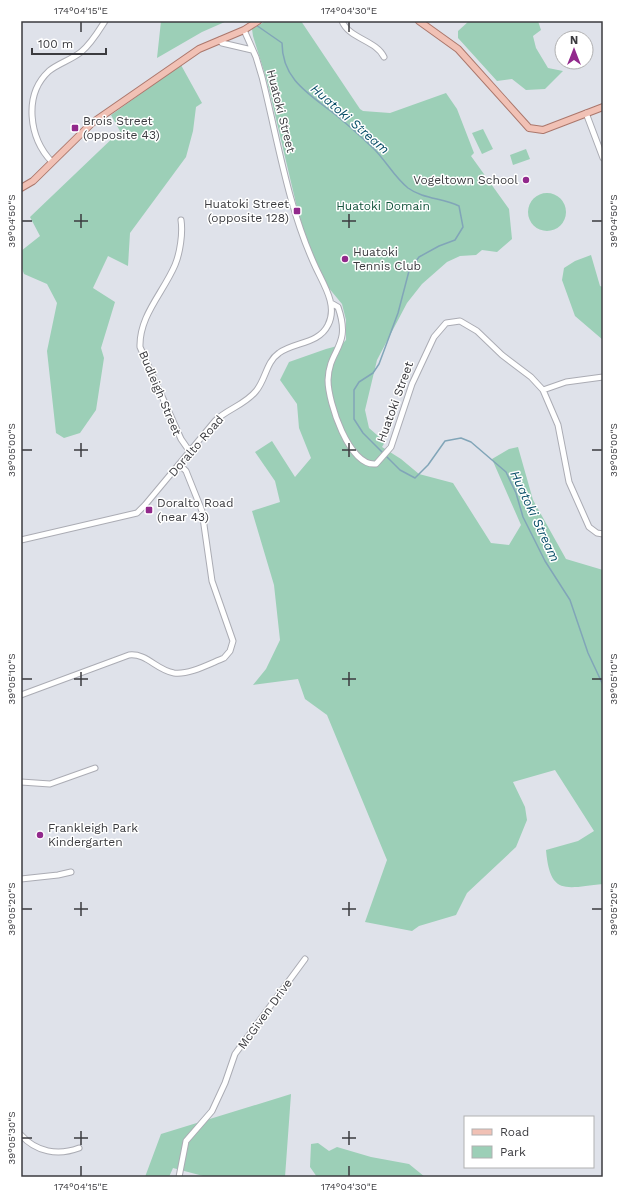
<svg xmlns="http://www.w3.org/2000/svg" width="624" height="1198" viewBox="0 0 624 1198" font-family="'Work Sans',sans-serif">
	<rect width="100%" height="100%" fill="#dfe2ea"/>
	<path fill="#9ccfb7" d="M161,21H227L202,32L157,58Z
		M266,21H301L360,109L363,111L390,113L446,93L457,109L474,153L471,156L509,209L512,239L497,252L482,250L476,255L460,256L447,262L422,284L407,303L377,360L365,410L369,428L385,442L382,447L401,459L419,474L453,483L491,543L509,545L521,525L492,459L509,449L518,447L533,500L566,559L603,570V884C565,888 550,896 546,850L578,841L594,831L555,770L513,782L525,807L527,820L516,847L467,893L456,915L419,926L412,931L365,922L387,860L327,715L305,699L298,679L253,685L266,669L280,640L274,585L252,511L280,502L275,481L255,452L272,441L295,477L311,458L299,428L297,404L280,380L289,362L326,349L341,345L346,340V320L342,304L323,281L304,237L267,81L253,36L252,29Z
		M469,21H538L541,30L533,36L536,48L548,68L563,71L545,89L526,90L512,79L497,81L458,38V31Z
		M181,65L202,103L196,107L193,131L186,157L130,233L128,266L108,256L93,288L115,302L101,348L104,358L96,410L80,433L64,438L56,433L47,351L57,303L47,284L24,274L21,266V251L40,236L30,217L120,131L111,115Z
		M483,129L493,149L482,154L472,133Z
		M526,149L530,159L513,165L510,155Z
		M528 212a19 19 0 1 1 38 0a19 19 0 1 1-38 0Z
		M591,255L600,286L603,287V340L575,316L562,280L564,268L575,261Z
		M291,1094L285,1177H207L173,1168L169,1177H145L161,1134Z
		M318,1143L329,1151L337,1147L371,1157L409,1164L425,1177H317L310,1167L311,1144Z"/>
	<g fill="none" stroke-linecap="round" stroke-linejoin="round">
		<path stroke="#81a5b8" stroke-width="1.5" d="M256,25L282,43C282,76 304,91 328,109C343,120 358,134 372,147C385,159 394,177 408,188C423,199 443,198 459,206L463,227L455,240L439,246L419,257L409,271L398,313L379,364L373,373L359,382L354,390V419L363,433L400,470L415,478L428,465L445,441L461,438L471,442L506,472L516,493L523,517L545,561L570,600L588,653L603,685"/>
		<defs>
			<path id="minor" d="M342,21C349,39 376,40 384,57
				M220,40L222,43L252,50
				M586,113L603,158
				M52,162C29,138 23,95 49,71C59,63 71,60 81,52C91,44 98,32 105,21
				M181,220C183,233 180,253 175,265C163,293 139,316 140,347L181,439L190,452
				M331,303L338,307C352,347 329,348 328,380C328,402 349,467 376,464L391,447L412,384L434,337L446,323L460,321L477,331L502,355L531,377L543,390L558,425L569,482L589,527L597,533L603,534
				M543,390L566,382L603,377
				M21,540L137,513L145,505L215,421C227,409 245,405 256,391C266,379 266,362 279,353C294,342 319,344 328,325C338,306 324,285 316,268C288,208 278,141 262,77L256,57L244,30
				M21,695L129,655C147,653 156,670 174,673C189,675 209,664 224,658L230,651L233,641L212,581L202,511L186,471L179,464
				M21,782L50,784L95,768
				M21,879L58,875L71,872
				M21,1135C36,1152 58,1156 79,1148
				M179,1177L186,1141L212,1111L225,1083L235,1054L305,959"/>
			<path id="major" d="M419,21L458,49L529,128L543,130L603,107
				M21,188L33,181L92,123L199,49L244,30L258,21"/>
		</defs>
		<use href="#minor" stroke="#abacb4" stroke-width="7"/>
		<use href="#major" stroke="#ab776c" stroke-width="8"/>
		<use href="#minor" stroke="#fff" stroke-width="5"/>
		<use href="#major" stroke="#f1c1b5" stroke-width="6"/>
	</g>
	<path fill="none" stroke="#3b3b3f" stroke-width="1.5" d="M81,22V32M349,22V32M81,214V228M349,214V228M22,221H32M74,221H88M342,221H356M592,221H602M81,443V457M349,443V457M22,450H32M74,450H88M342,450H356M592,450H602M81,672V686M349,672V686M22,679H32M74,679H88M342,679H356M592,679H602M81,902V916M349,902V916M22,909H32M74,909H88M342,909H356M592,909H602M81,1131V1145M349,1131V1145M22,1138H32M74,1138H88M342,1138H356M81,1166V1176M349,1166V1176"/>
	<g fill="#92298c" stroke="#fff" stroke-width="1.5">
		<rect x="71" y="124" width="8" height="8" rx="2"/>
		<circle cx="526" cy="180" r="4"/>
		<rect x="293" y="207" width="8" height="8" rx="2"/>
		<circle cx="345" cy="259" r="4"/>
		<rect x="145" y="506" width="8" height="8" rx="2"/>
		<circle cx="40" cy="835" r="4"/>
	</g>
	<g text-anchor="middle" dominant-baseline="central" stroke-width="3" stroke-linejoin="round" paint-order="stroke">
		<g font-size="12" fill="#3b3b3f" stroke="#fff">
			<text transform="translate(281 111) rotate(76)">Huatoki Street</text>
			<text transform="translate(160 393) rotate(67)">Budleigh Street</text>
			<text transform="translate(395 402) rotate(-70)">Huatoki Street</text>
			<text transform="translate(196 446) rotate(-49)">Doralto Road</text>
			<text transform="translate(265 1014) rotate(-54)">McGiven Drive</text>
		</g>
		<g font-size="12" fill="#3b3b3f" stroke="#fff" text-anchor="start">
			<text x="83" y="121">Brois Street<tspan x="83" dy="14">(opposite 43)</tspan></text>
			<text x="518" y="180" text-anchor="end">Vogeltown School</text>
			<text x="289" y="204" text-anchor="end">Huatoki Street<tspan x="289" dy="14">(opposite 128)</tspan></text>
			<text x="353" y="252">Huatoki<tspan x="353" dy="14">Tennis Club</tspan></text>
			<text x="157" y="503">Doralto Road<tspan x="157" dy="14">(near 43)</tspan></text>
			<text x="48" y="828">Frankleigh Park<tspan x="48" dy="14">Kindergarten</tspan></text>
		</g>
		<g font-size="12" fill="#14543c" stroke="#fff">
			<text x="383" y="206">Huatoki Domain</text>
		</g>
		<g font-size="13" font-style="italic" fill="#0a4f68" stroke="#fff">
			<text transform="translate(350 119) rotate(41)">Huatoki Stream</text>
			<text transform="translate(535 516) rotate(65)">Huatoki Stream</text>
		</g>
	</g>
	<rect width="624" height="1198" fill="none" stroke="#ffffff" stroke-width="44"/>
	<rect x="464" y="1116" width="130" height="52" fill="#ffffff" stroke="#b1b1b2"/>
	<rect x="472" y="1129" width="20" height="6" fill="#f1c1b5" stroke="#b1b1b2"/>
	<text x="500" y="1136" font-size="12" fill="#3b3b3f">Road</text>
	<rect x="472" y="1146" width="20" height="12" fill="#9ccfb7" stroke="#b1b1b2"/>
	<text x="500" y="1156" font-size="12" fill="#3b3b3f">Park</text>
	<g transform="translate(574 50)"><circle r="19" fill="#ffffff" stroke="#b1b1b2"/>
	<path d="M0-3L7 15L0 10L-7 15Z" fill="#92298c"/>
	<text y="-6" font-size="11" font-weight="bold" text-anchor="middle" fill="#3b3b3f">N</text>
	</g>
	<path d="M32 48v6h74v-6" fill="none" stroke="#3b3b3f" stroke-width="2"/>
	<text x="38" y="48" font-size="12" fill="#3b3b3f" stroke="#ffffff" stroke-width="3" paint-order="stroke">100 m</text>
	<rect x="22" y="22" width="580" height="1154" fill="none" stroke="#3b3b3f" stroke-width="1.5"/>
	<g font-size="10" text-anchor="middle" fill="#3b3b3f">
		<text x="81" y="14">174°04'15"E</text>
		<text x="349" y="14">174°04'30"E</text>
		<text transform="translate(11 221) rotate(-90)" y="4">39°04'50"S</text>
		<text transform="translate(613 221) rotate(-90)" y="4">39°04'50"S</text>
		<text transform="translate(11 450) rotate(-90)" y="4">39°05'00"S</text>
		<text transform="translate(613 450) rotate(-90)" y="4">39°05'00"S</text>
		<text transform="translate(11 679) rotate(-90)" y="4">39°05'10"S</text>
		<text transform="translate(613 679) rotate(-90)" y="4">39°05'10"S</text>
		<text transform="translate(11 909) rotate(-90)" y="4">39°05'20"S</text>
		<text transform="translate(613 909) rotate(-90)" y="4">39°05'20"S</text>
		<text transform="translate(11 1138) rotate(-90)" y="4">39°05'30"S</text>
		<text x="81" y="1190">174°04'15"E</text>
		<text x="349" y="1190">174°04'30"E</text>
	</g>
</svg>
